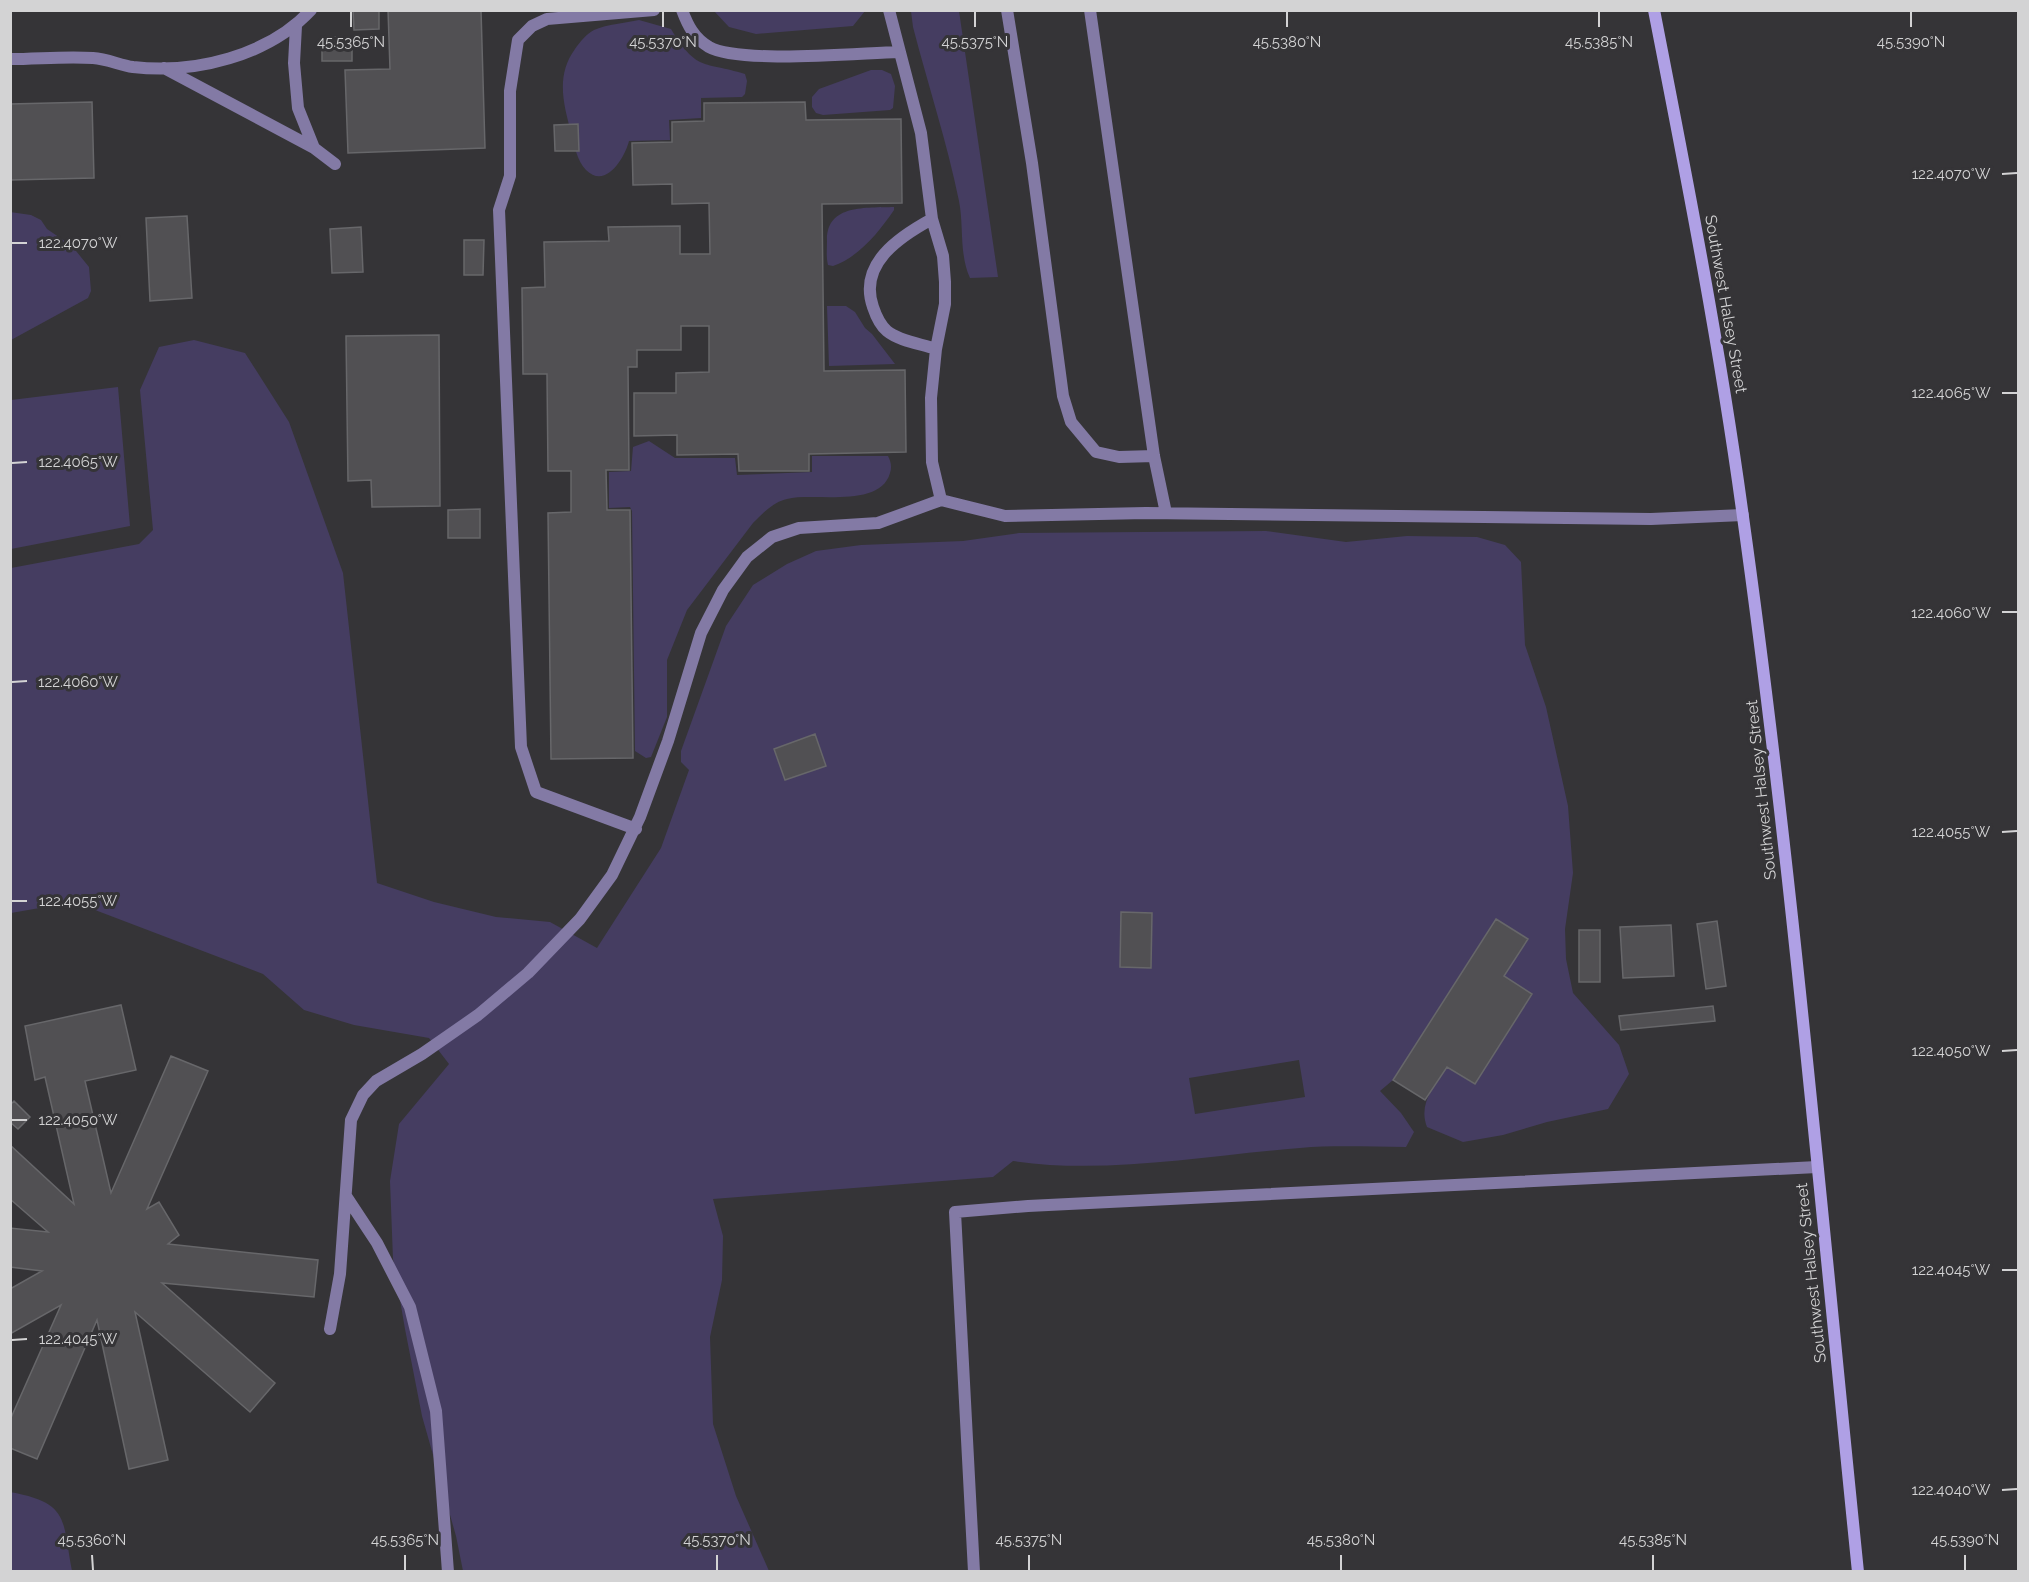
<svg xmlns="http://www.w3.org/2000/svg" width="2029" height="1582" viewBox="0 0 2029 1582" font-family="Raleway,sans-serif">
	<rect width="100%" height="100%" fill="#353437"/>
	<path fill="#453d61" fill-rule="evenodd" d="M714,11H865L853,26L756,34L729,27Z
		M911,11H959L998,277L970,278C959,254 964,226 959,201C947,142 928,85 913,27Z
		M639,20L671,29C697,72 703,61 745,74L747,81L745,94L742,97L701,98V118L669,120L670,140L629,141C625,157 606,190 586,170C577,161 574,144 571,132C563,103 556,75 575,49C580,42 586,34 594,30C608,24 625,23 639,20Z
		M871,70H882L891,74L895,86L893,108L890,110L823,115L816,113L812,107V97L819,89Z
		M894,207V210C879,232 859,257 833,266L828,265C826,257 827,249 827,241C826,204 866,208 894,207Z
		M10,212L31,215L41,220L47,229L72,246L89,267L91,291L88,298L11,340Z
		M827,306H846L855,312L865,328L872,334L895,364L829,366Z
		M194,340L245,353L289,422L343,573L377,883L434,902L496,917L550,922L597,948L661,848L689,770L681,762V751L726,626L753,585L787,564L816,551L861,545L963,541L1019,533L1266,531L1346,542L1407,536L1477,537L1505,545L1521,562L1525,645L1546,707L1568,806L1573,873L1565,929L1566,959L1573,993L1619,1045L1629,1074L1608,1109L1547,1122L1503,1135L1463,1142L1427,1127C1418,1104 1434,1086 1447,1067L1475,1084L1532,994L1504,976L1527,939L1496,919L1393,1080L1380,1091L1401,1113L1414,1132L1406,1147C1371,1147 1335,1145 1300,1148C1207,1155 1106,1175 1013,1161L993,1177L713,1199L723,1236L722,1280L710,1337L713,1424L736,1496L769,1571H463L456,1536L422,1416L405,1329L393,1259L390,1181L399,1124L449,1064L429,1038L354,1025L304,1010L263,974L74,902L11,913V568L139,544L153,530L140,390L159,347ZM1121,912L1152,913L1151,968ZM1299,1060L1305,1097L1195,1114L1189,1078Z
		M118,387L130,526L11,549V400Z
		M649,441L675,458H735L737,475L812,472V456H888C891,462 892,467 890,473C880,509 813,492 787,499C773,502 762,514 753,523L687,610L667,660V717L651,757L646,758L635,751L632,511L630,507L609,508V472L631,471L633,447Z
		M10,1492C70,1503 62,1519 72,1571H11Z"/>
	<path fill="#515053" stroke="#67676a" stroke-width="1.5" d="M353,10H379V29L354,30Z
		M388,10H481L485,148L348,153L345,70L390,69Z
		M322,37H352V61H322Z
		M92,102L94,178L10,180V104Z
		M805,102L806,120L901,119L902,203L822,204L824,371L905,370L906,452L809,454V471H739L738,454L677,455V435L634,436V393H676V373L709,372V326H681V350H637V367H628L629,470H606L607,510H630L633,758L551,759L548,513L571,512V471H548L547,374H523L522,288L545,287L544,242L609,241L608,227L680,226V254H710L709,203L672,204V184L633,185L632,143L672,142V122L704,121V103Z
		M578,124L579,151H555L554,125Z
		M187,216L192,298L150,301L146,218Z
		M361,227L363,272L332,273L330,229Z
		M464,240H484L483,275H464Z
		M439,335L440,506L372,507L371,480L348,481L346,336Z
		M480,509V538H448V510Z
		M815,734L826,766L785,780L774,749Z
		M1121,912L1152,913L1151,968L1120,967Z
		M1496,919L1528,939L1504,976L1532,994L1475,1084L1447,1067L1425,1100L1393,1080Z
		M1717,921L1726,986L1706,989L1697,924Z
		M1671,925L1674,976L1623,978L1620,927Z
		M1579,930H1600V982H1579Z
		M121,1005L136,1070L85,1081L111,1193L171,1056L208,1071L147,1209L159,1202L179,1235L168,1244L318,1260L314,1297L162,1283L275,1383L250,1412L135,1312L168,1460L129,1469L97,1320L37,1459L10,1448V1420L61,1305L10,1334V1289L42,1271L10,1267V1228L48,1232L10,1199V1145L74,1204L45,1077L35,1080L25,1026Z
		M1713,1006L1715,1021L1621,1030L1619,1016Z
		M14,1101L30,1117L18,1129L10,1122V1105Z"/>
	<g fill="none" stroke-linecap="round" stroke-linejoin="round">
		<path stroke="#837aa5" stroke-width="12" d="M682,10C688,26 694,38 709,47C739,64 858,53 898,52
			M889,10L921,133L932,219L943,256L945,282V304L936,349L931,398L932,462L941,500
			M1007,10L1032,163L1063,396L1071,422L1096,452L1119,457L1154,456
			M1090,10L1154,456L1166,513
			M10,59C38,59 66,56 93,58C107,59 120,65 133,67C195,74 268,56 311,10
			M164,68L314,148L298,108L294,63L296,26
			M314,148L335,164
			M932,219C899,237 858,264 873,307C876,316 880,325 887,331C899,341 922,344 936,349
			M636,829L536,792L521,747L499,210L510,176V91L518,40L532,26L547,19L654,10
			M346,1196L377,1243L410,1307L436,1411L448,1572
			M330,1329L340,1274L351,1120L363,1095L376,1081L422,1054L478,1015L528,973L580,919L612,875L640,817L668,741L701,633L723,590L747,557L772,537L799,528L878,523L941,500L1005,516L1146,513L1651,519L1743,515
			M974,1572L955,1212L1028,1206L1817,1167"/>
		<path stroke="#afa0e5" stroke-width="12" d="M1654,10C1687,179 1720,347 1743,517C1792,867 1822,1220 1858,1572"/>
	</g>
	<path fill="none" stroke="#d3d3d4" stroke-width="2" d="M351,12V27M663,12V27M975,12V27M1287,12V27M1599,12V27M1911,12V27M2002,174L2017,173M12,243H27M2002,393H2017M12,463L27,462M2002,612H2017M12,682L27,681M2002,832L2017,831M12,901H27M2002,1051L2017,1050M12,1120H27M2002,1270H2017M12,1340L27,1339M2002,1490L2017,1489M92,1555L93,1570M405,1555V1570M717,1555V1570M1029,1555V1570M1341,1555V1570M1653,1555V1570M1965,1555V1570"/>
	<g text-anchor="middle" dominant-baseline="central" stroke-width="6" stroke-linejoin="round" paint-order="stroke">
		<g font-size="16" fill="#d3d3d4" stroke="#353437">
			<text transform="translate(1726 304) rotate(80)">Southwest Halsey Street</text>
			<text transform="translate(1761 790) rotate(-96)">Southwest Halsey Street</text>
			<text transform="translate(1811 1273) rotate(-96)">Southwest Halsey Street</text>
		</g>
	</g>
	<g font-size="15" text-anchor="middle" fill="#d3d3d4" stroke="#353437" stroke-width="6" stroke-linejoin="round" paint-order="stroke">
		<text x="351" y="47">45.5365°N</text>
		<text x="663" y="47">45.5370°N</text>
		<text x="975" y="47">45.5375°N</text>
		<text x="1287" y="47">45.5380°N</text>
		<text x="1599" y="47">45.5385°N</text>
		<text x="1911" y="47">45.5390°N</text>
		<text x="1951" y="179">122.4070°W</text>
		<text x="78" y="248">122.4070°W</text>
		<text x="1951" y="398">122.4065°W</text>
		<text x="78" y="467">122.4065°W</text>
		<text x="1951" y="618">122.4060°W</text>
		<text x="78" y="687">122.4060°W</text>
		<text x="1951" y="837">122.4055°W</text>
		<text x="78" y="906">122.4055°W</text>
		<text x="1951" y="1056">122.4050°W</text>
		<text x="78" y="1125">122.4050°W</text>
		<text x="1951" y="1275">122.4045°W</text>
		<text x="78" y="1344">122.4045°W</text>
		<text x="1951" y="1495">122.4040°W</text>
		<text x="92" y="1545">45.5360°N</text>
		<text x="405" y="1545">45.5365°N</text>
		<text x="717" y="1545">45.5370°N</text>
		<text x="1029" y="1545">45.5375°N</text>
		<text x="1341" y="1545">45.5380°N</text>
		<text x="1653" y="1545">45.5385°N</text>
		<text x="1965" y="1545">45.5390°N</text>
	</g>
	<rect width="2029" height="1582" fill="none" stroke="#d3d3d4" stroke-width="24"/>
</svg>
